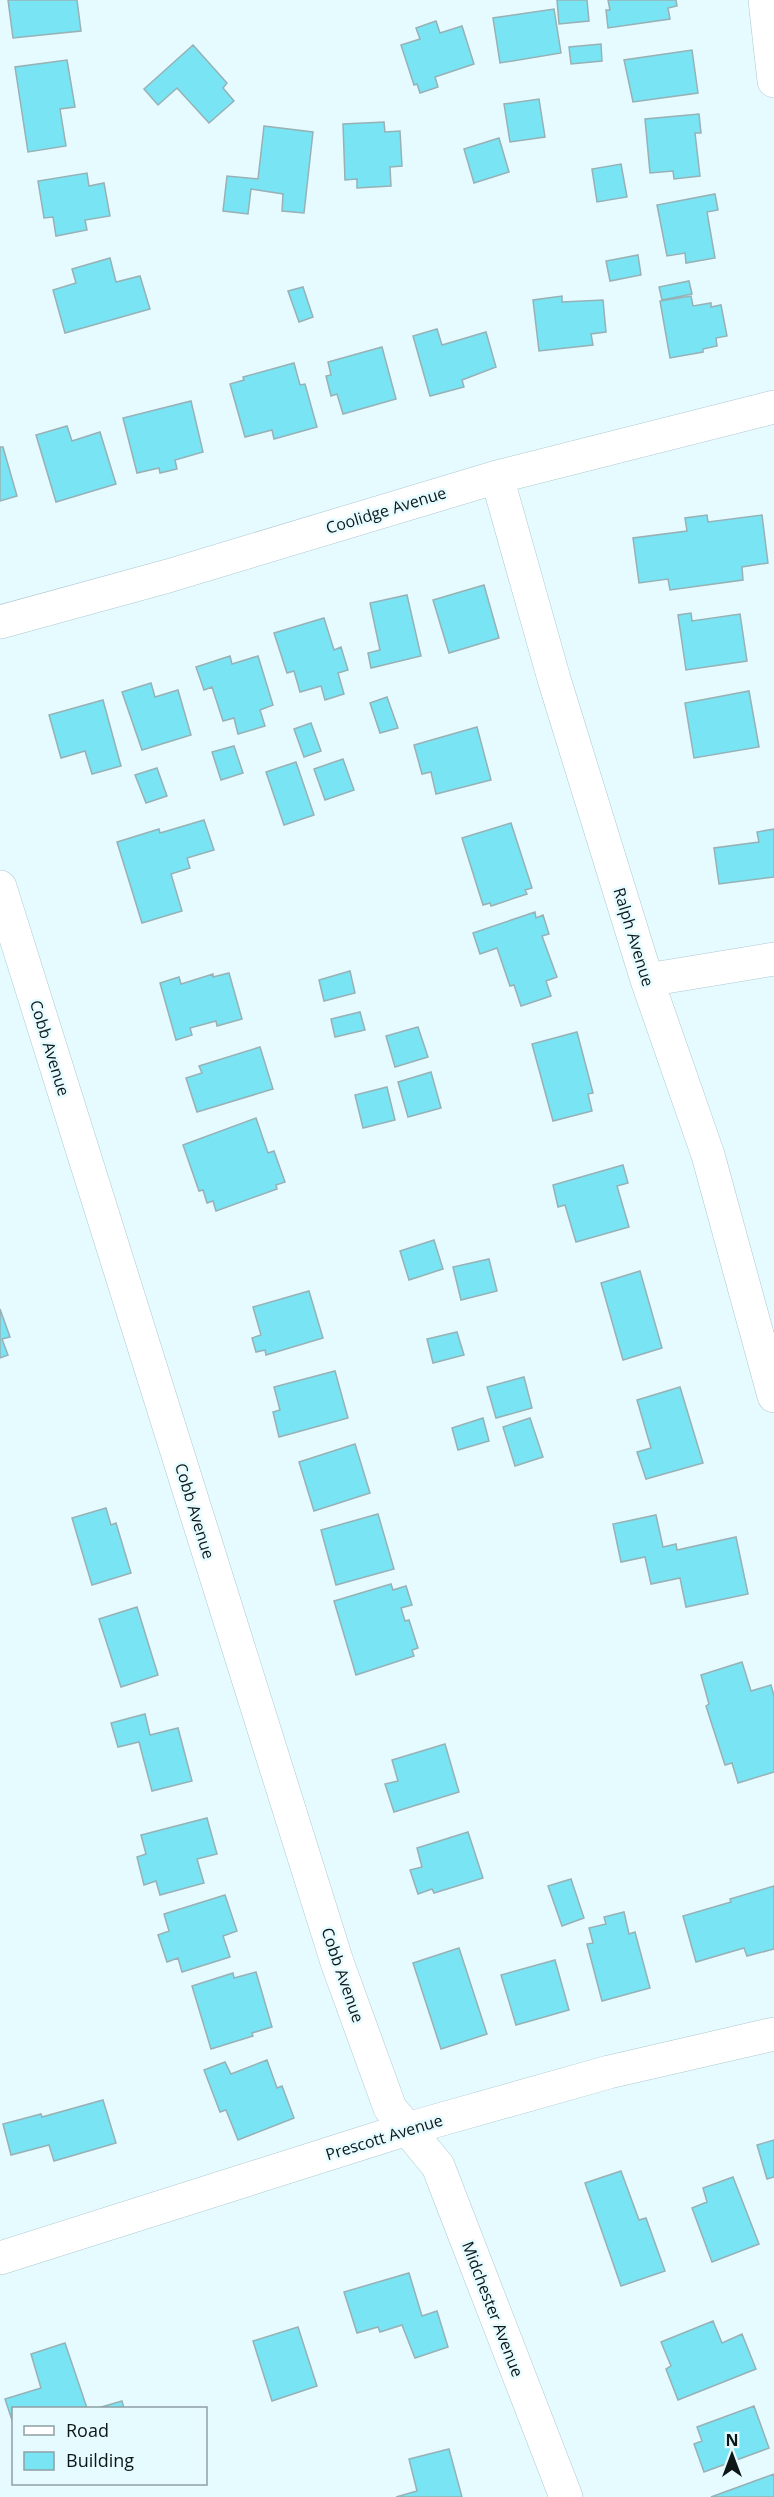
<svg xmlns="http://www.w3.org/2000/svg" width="774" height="2497" viewBox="0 0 774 2497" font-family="'Open Sans',sans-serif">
	<rect width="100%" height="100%" fill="#e5fbff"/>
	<path fill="#78e4f4" stroke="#97b1b5" stroke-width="1.5" d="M8,0H77L81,31L13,38Z
		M557,0H587L589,21L559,24Z
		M608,0H676L677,6L668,8L670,19L608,28L606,10H610Z
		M554,9L561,53L500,63L493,18Z
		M436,21L440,33L462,26L474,64L435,77L438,87L420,93L417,84L414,85L401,45L420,39L416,28Z
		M601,44L602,61L571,64L569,47Z
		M193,45L227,83L223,88L234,101L209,123L177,88L158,105L144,89Z
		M692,50L698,93L633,102L624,60Z
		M67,60L75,107L60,109L66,146L28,152L15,67Z
		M539,99L545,137L510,142L504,104Z
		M699,114L701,133H695L700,176L674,179L673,171L650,173L645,119Z
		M384,122L385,132L400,131L402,166L390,167L391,186L357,188V179L345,180L343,124Z
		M264,126L313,132L304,213L282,211L283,194L251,189L248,214L223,211L227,176L258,179Z
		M499,138L509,172L474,183L464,149Z
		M621,164L627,197L597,202L592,169Z
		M87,173L89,186L104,183L110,216L85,220L87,230L56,236L53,217L44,218L38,181Z
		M715,194L718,210L707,212L715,258L686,263L685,253L667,256L657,205Z
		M638,255L641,275L610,281L606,261Z
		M110,258L116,282L140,276L150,309L65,333L53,290L76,283L72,269Z
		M689,281L692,294L662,300L659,287Z
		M303,287L313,317L299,322L288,291Z
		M562,296V302L603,300L606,332L591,334L593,345L539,351L533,300Z
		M691,296L693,306L711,303V307L721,305L727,336L716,338L717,346L703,349V352L670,358L660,301Z
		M437,329L442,345L486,332L496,367L462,380L464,387L430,396L413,336Z
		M382,347L396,399L343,414L337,394L331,396L326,376L331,375L328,362Z
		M294,363L300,385L305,384L317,427L274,439L272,430L245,437L230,384L244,380L243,377Z
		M191,401L203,452L175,460L177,469L160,473L159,468L137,473L123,418Z
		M67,426L72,441L100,432L116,484L56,502L36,435Z
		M0,447H3L17,496L0,501Z
		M707,515L708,522L762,515L768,563L742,567L743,580L670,590L668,579L639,583L633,538L687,531L685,518Z
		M484,585L499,638L449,653L433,600Z
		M407,595L421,656L371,668L368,653L380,650L370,603Z
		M691,613L692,621L740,614L747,661L686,670L678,615Z
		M324,618L334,650L341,647L348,670L338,673L344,694L325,700L321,686L300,692L294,671L287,673L274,633Z
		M230,656L232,664L258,656L273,705L260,710L265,726L238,734L234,718L223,721L212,687L204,690L196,667Z
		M151,683L155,697L178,690L191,735L142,750L122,692Z
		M749,691L759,747L694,758L685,703Z
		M387,697L398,728L380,733L370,703Z
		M103,700L121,766L92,774L85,751L61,758L49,715Z
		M311,723L321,751L304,757L294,729Z
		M477,727L491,780L436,794L431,772L422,774L414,745Z
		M234,746L243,773L221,780L212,752Z
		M343,759L354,790L325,800L314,769Z
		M296,762L314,815L284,825L266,772Z
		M157,768L167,796L146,803L135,775Z
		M204,820L214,850L187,858L190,868L171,874L182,911L142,923L117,842L159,829L160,833Z
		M511,823L532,888L525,890L527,894L491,906L490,903L483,905L462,838Z
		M774,829V877L719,884L714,848L759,842L757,832Z
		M535,912L536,918L543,915L549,934L542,936L557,977L546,981L551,996L521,1006L514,985L510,986L497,948L480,954L473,933Z
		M350,971L355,993L324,1001L319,980Z
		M229,973L242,1019L217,1026L216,1021L190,1028L192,1035L176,1040L160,983L179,977L181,984L213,974V977Z
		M360,1012L365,1030L335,1037L331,1019Z
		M418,1027L428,1057L395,1067L386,1036Z
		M577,1032L593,1093L588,1094L592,1111L553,1121L532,1044Z
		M260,1047L273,1089L197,1112L186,1078L202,1073L199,1066Z
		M431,1072L441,1108L408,1117L398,1082Z
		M387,1087L395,1120L363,1128L355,1095Z
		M256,1118L268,1153L274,1151L285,1182L276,1185L277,1189L216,1211L213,1201L207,1203L203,1190L199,1191L183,1145Z
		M623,1165L628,1183L617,1186L629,1227L576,1242L565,1205L558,1207L553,1185Z
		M434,1240L443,1269L409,1280L400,1251Z
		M489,1259L497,1291L461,1300L453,1267Z
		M640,1271L662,1348L623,1360L601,1283Z
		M309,1291L323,1338L266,1355L265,1350L256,1352L252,1338L261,1335L253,1307Z
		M0,1309L10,1337L2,1339L8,1355L0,1358Z
		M457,1332L464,1355L433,1363L427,1339Z
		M335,1371L348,1418L279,1437L273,1412L280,1410L274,1387Z
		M524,1377L532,1408L496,1418L487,1387Z
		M680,1387L703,1463L646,1479L637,1452L651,1448L637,1400Z
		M483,1418L489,1441L458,1450L452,1428Z
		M530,1418L543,1457L515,1466L503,1427Z
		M355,1444L370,1493L314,1511L299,1462Z
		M106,1508L111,1525L116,1523L131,1573L92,1585L72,1518Z
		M378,1514L394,1569L336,1585L321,1530Z
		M656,1515L663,1547L676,1544L677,1550L736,1537L748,1594L686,1607L680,1578L651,1584L645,1557L621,1562L613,1524Z
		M391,1584L393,1590L406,1586L412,1605L401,1608L405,1621L409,1620L418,1648L412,1650L414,1656L356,1675L334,1601Z
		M137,1607L158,1675L121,1687L99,1619Z
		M742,1662L751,1691L771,1685L774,1696V1772L738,1783L732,1763L725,1765L706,1706L709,1704L701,1675Z
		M145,1714L150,1735L178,1728L192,1781L152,1791L139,1742L118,1747L111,1723Z
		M445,1744L459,1792L394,1812L385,1784L398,1781L392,1760Z
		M207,1818L217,1854L197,1859L204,1883L160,1895L156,1881L144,1885L137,1857L146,1854L141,1835Z
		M468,1832L483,1878L434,1893L432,1889L418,1894L410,1870L422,1867L417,1848Z
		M571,1879L584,1918L562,1926L548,1886Z
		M774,1886V1949L747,1956L744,1948L696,1962L683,1916L731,1902L730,1899Z
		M225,1895L237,1931L223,1936L230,1957L182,1972L178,1958L167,1962L158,1935L169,1931L164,1914Z
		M624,1912L629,1934L635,1932L650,1988L602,2001L587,1944L593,1943L589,1928L606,1924L604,1917Z
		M459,1948L487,2034L441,2049L413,1963Z
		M555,1960L569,2010L516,2025L501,1975Z
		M256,1972L272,2027L252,2033L253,2036L211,2049L192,1986L233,1973L234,1978Z
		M267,2060L277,2088L282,2086L294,2118L238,2140L226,2110L220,2112L204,2070L225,2062L231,2074Z
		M103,2100L116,2143L54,2161L49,2145L11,2155L3,2124L41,2114L42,2117Z
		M774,2140V2177L767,2179L757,2145Z
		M621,2171L639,2220L646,2218L665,2271L621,2286L585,2183Z
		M733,2177L759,2244L712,2262L692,2208L707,2202L703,2188Z
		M409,2273L422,2316L437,2311L448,2347L415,2358L402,2325L380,2332L378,2327L357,2333L344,2292Z
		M713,2321L722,2343L742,2334L756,2369L678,2400L666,2369L671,2366L661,2342Z
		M298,2327L317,2386L272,2401L253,2341Z
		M65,2343L87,2408H14V2426L5,2399L41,2388L31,2354Z
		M122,2401L124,2408H98Z
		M754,2406L769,2448L704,2472L694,2444L702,2441L697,2427Z
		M449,2449L462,2497H396L417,2491L409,2459Z
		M774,2474V2497H711Z"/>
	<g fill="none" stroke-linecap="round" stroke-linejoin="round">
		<defs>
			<path id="minor" d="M765,0L774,81
				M497,477L554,679L647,980L708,1155L774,1396
				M0,622L168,576L497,477L774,407
				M0,887L337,1962L390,2108L438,2166L566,2497
				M647,980L774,959
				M0,2258L407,2129L609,2072L774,2034"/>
		</defs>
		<use href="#minor" stroke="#aec9ce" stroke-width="34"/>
		<use href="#minor" stroke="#fff" stroke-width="33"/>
	</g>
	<g text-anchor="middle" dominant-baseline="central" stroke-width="5" stroke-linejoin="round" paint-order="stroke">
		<g font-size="16" fill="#0d1718" stroke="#e5fbff">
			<text transform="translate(386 510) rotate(-17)">Coolidge Avenue</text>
			<text transform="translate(634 937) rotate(73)">Ralph Avenue</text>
			<text transform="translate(50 1048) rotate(73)">Cobb Avenue</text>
			<text transform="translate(195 1511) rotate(73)">Cobb Avenue</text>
			<text transform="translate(343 1975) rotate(71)">Cobb Avenue</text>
			<text transform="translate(384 2137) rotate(-17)">Prescott Avenue</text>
			<text transform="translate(493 2309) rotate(69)">Midchester Avenue</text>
		</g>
	</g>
	<rect x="12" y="2407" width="195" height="78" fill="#e5fbff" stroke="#8fa0a3" stroke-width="1.5"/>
	<rect x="24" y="2426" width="30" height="9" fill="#ffffff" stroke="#8fa0a3" stroke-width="1.5"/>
	<text x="66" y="2437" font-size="18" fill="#0d1718">Road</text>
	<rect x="24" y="2452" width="30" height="18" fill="#78e4f4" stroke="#8fa0a3" stroke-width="1.5"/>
	<text x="66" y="2467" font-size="18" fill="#0d1718">Building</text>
	<g transform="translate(732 2455)" stroke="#e5fbff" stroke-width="4.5" paint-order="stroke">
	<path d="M0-4.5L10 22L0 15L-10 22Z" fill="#0d1718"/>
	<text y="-9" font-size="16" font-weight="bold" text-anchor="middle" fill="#0d1718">N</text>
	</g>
</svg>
